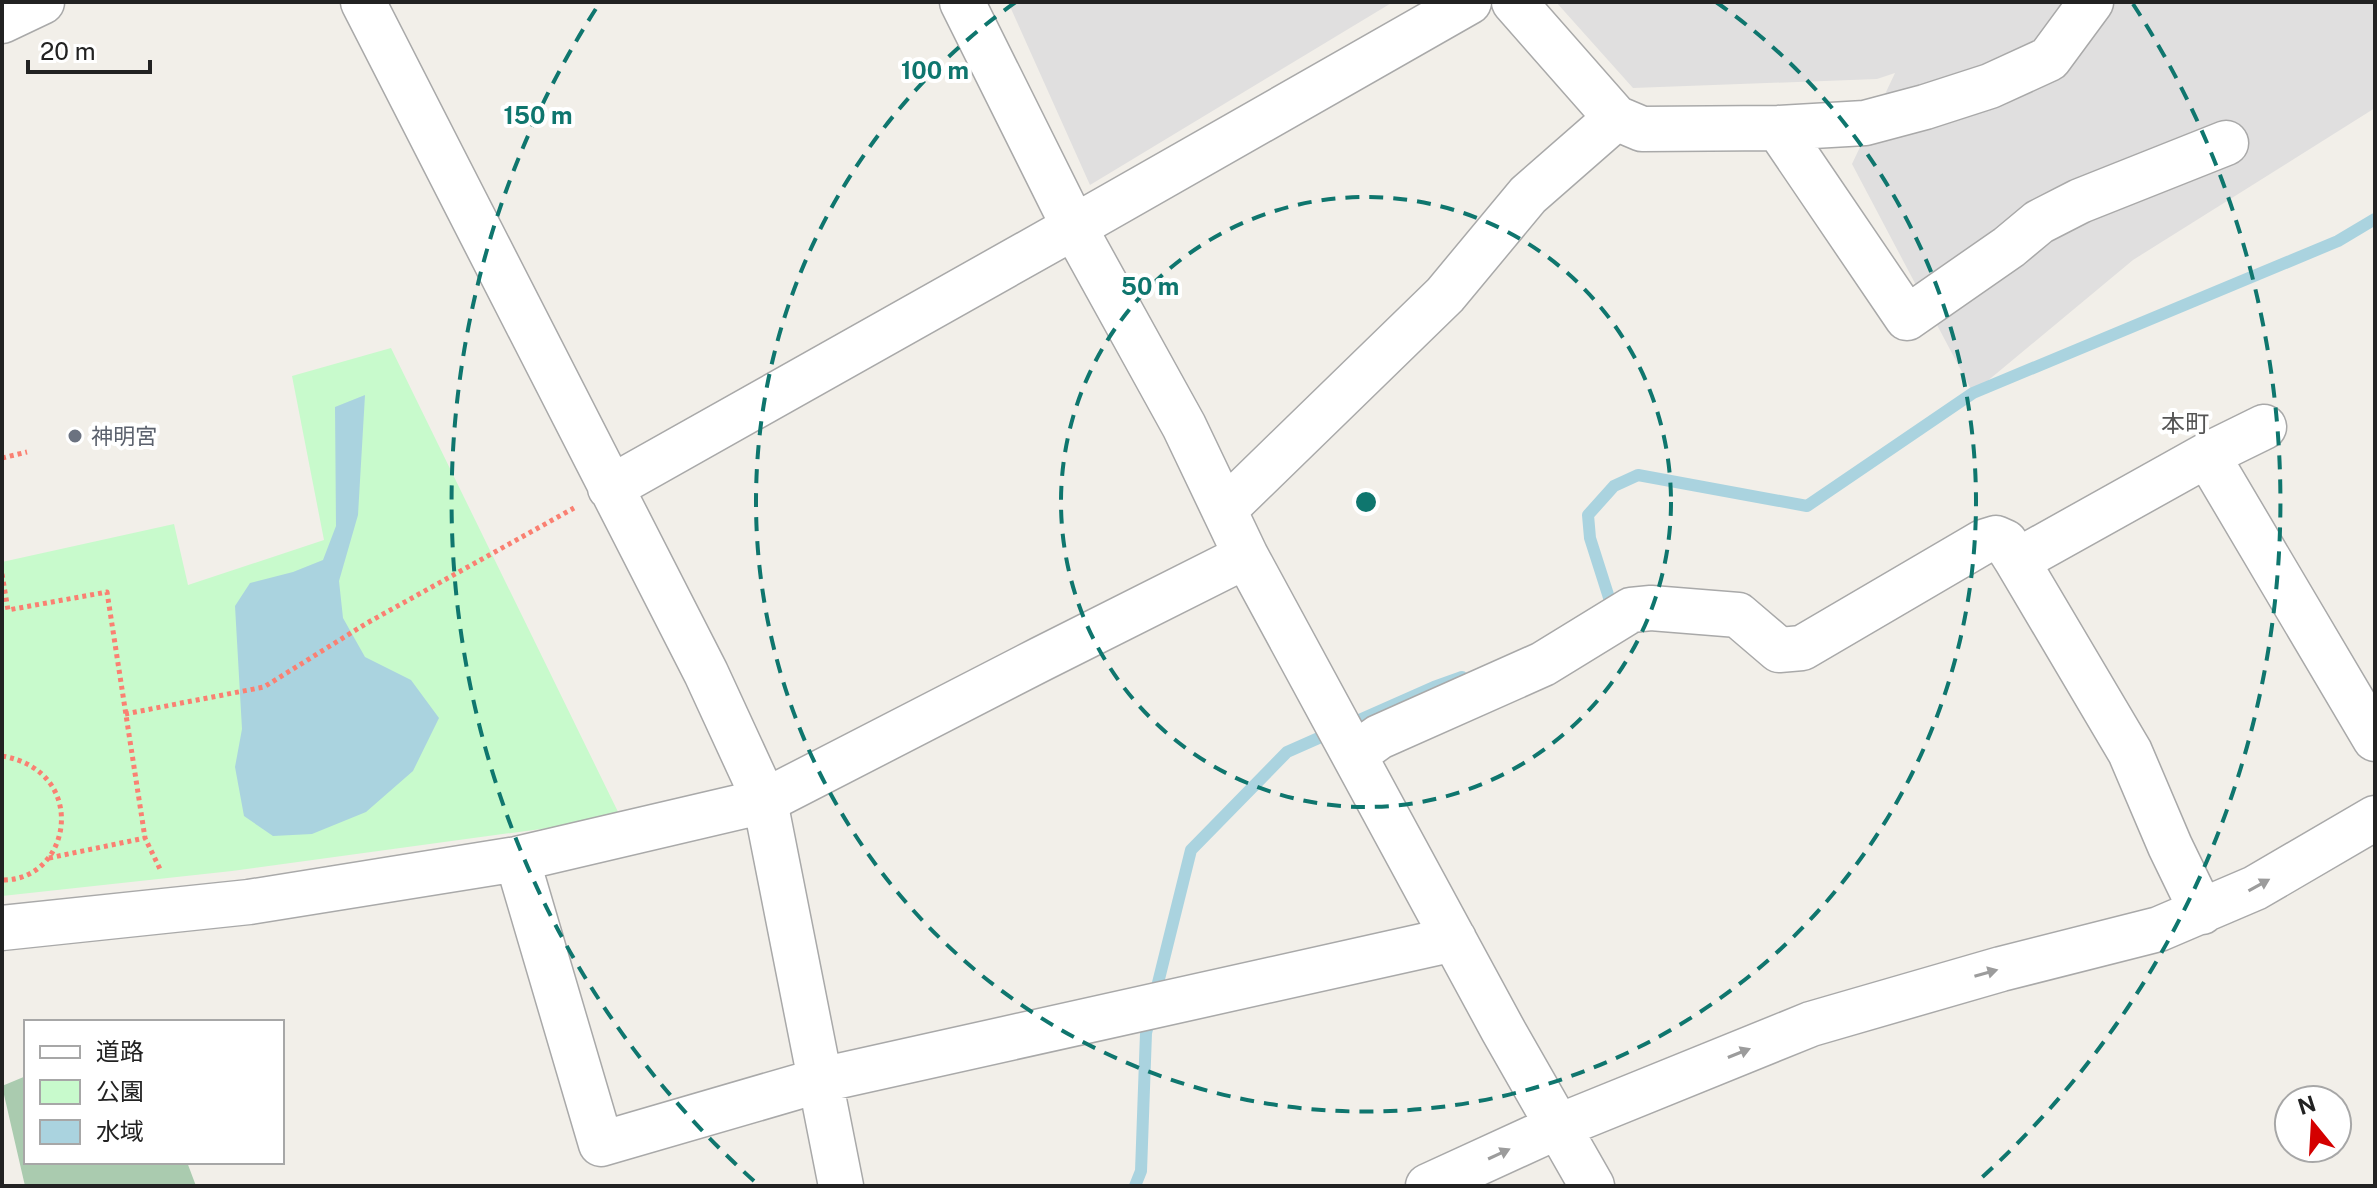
<svg xmlns="http://www.w3.org/2000/svg" width="2377" height="1188" viewBox="0 0 2377 1188" font-family="'Public Sans','Noto Sans JP',sans-serif">
	<rect width="100%" height="100%" fill="#f2efe9"/>
	<path fill="#e0dfdf" d="M1008,2H1393L1090,185Z
		M1556,2H2375V108L2133,260L1973,393L1852,164L1895,73L1877,79L1633,88Z"/>
	<path fill="#aacbaf" d="M26,1076V1162H187L196,1186H25L2,1086Z"/>
	<path fill="#c8facc" d="M391,348L621,818L232,871L2,896V562L174,524L188,585L324,540L292,376Z"/>
	<path fill="#aad3df" d="M365,395L358,515L339,581L343,618L365,657L411,680L439,718L413,771L366,812L312,834L273,836L244,816L235,767L242,729L235,606L250,583L293,572L323,560L336,526L335,407Z"/>
	<g fill="none" stroke-linecap="round" stroke-linejoin="round">
		<path stroke="#aad3df" stroke-width="12" d="M1604,608L1611,604L1590,538L1588,515L1614,486L1638,475L1807,506L1973,393L2338,241L2375,219
			M1154,999L1191,850L1287,752L1434,687L1462,677
			M1135,1186L1141,1171L1146,1033L1150,1017"/>
		<defs>
			<path id="minor" d="M363,2L706,673L765,801L841,1186
				M962,2L1074,227L1184,426L1246,556L1503,1030L1592,1186
				M1514,2L1616,118L1642,129L1778,128L1865,123L1925,107L1990,86L2049,59L2091,2
				M2,21L42,2
				M1778,128L1907,318L2009,247L2039,222L2080,201L2226,143
				M2207,455L2375,739
				M610,488L1074,227L1469,2
				M1224,510L1445,295L1528,195L1616,118
				M2017,561L2130,752L2170,846L2202,912
				M1354,755L1379,737L1543,664L1631,610L1651,608L1738,615L1779,650L1802,648L1983,542L1996,538L2005,542L2017,561L2207,455L2264,427
				M517,859L601,1144L821,1080L1454,939
				M2,928L249,902L517,859L765,801L1041,659L1246,556
				M1428,1186L1557,1127L1811,1024L2001,969L2159,929L2255,888L2375,818"/>
		</defs>
		<use href="#minor" stroke="#a9a9a9" stroke-width="47"/>
		<path stroke="#fa8072" stroke-width="5" stroke-dasharray="4 4" stroke-linecap="butt" d="M2,458L27,452
			M2,574L8,610L107,592L145,838L160,869
			M125,714L264,687L367,623L574,508
			M2,756C90,771 72,881 2,880
			M49,858L145,838"/>
		<use href="#minor" stroke="#fff" stroke-width="44"/>
	</g>
	<defs><path id="oneway-solid" d="M-6-.8H1V-3.2L6.5 0L1 3.2V.8H-6Z" transform="scale(2)"/></defs>
	<g fill="#9c9c9c">
		<use href="#oneway-solid" transform="translate(2259 885) rotate(-29)"/>
		<use href="#oneway-solid" transform="translate(1986 973) rotate(-16)"/>
		<use href="#oneway-solid" transform="translate(1739 1053) rotate(-22)"/>
		<use href="#oneway-solid" transform="translate(1499 1154) rotate(-25)"/>
	</g>
	<g fill="none" stroke="#0f766e" stroke-width="4" stroke-dasharray="14 10">
		<circle cx="1366" cy="502" r="305"/>
		<path d="M1716 2A610 610 0 1 1 1016 2"/>
		<path d="M754 1181A914 914 0 0 1 599 4M2133 4A914 914 0 0 1 1978 1181"/>
	</g>
	<circle fill="#6b7280" stroke="#fff" stroke-width="3" cx="75" cy="436" r="8"/>
	<g text-anchor="middle" dominant-baseline="central" stroke-width="8" stroke-linejoin="round" paint-order="stroke">
		<g font-size="22" fill="#5b616d" stroke="#fff" text-anchor="start">
			<text x="91" y="436">神明宮</text>
		</g>
		<g font-size="24" fill="#555" stroke="#fff">
			<text x="2185" y="423">本町</text>
		</g>
	</g>
	<circle cx="1366" cy="502" r="12" fill="#0f766e" stroke="#fff" stroke-width="4"/>
	<g font-size="24" text-anchor="middle" font-weight="bold" fill="#0f766e" stroke="#fff" stroke-width="8" stroke-linejoin="round" paint-order="stroke">
		<text x="935" y="79">100 m</text>
		<text x="538" y="124">150 m</text>
		<text x="1150" y="295">50 m</text>
	</g>
	<rect width="2377" height="1188" fill="none" stroke="#222222" stroke-width="8"/>
	<rect x="24" y="1020" width="260" height="144" fill="#ffffff" stroke="#a7a7a7" stroke-width="2"/>
	<rect x="40" y="1046" width="40" height="12" fill="#ffffff" stroke="#a7a7a7" stroke-width="2"/>
	<text x="96" y="1060" font-size="24" fill="#222222">道路</text>
	<rect x="40" y="1080" width="40" height="24" fill="#c8facc" stroke="#a7a7a7" stroke-width="2"/>
	<text x="96" y="1100" font-size="24" fill="#222222">公園</text>
	<rect x="40" y="1120" width="40" height="24" fill="#aad3df" stroke="#a7a7a7" stroke-width="2"/>
	<text x="96" y="1140" font-size="24" fill="#222222">水域</text>
	<g transform="translate(2313 1124) rotate(342)"><circle r="38" fill="#ffffff" stroke="#a7a7a7" stroke-width="2"/>
	<path d="M0-6L14 30L0 20L-14 30Z" fill="#d40000"/>
	<text y="-12" font-size="22" font-weight="bold" text-anchor="middle" fill="#222222">N</text>
	</g>
	<path d="M28 60v12h122v-12" fill="none" stroke="#222222" stroke-width="4"/>
	<text x="40" y="60" font-size="24" fill="#222222" stroke="#ffffff" stroke-width="6" paint-order="stroke">20 m</text>
</svg>
